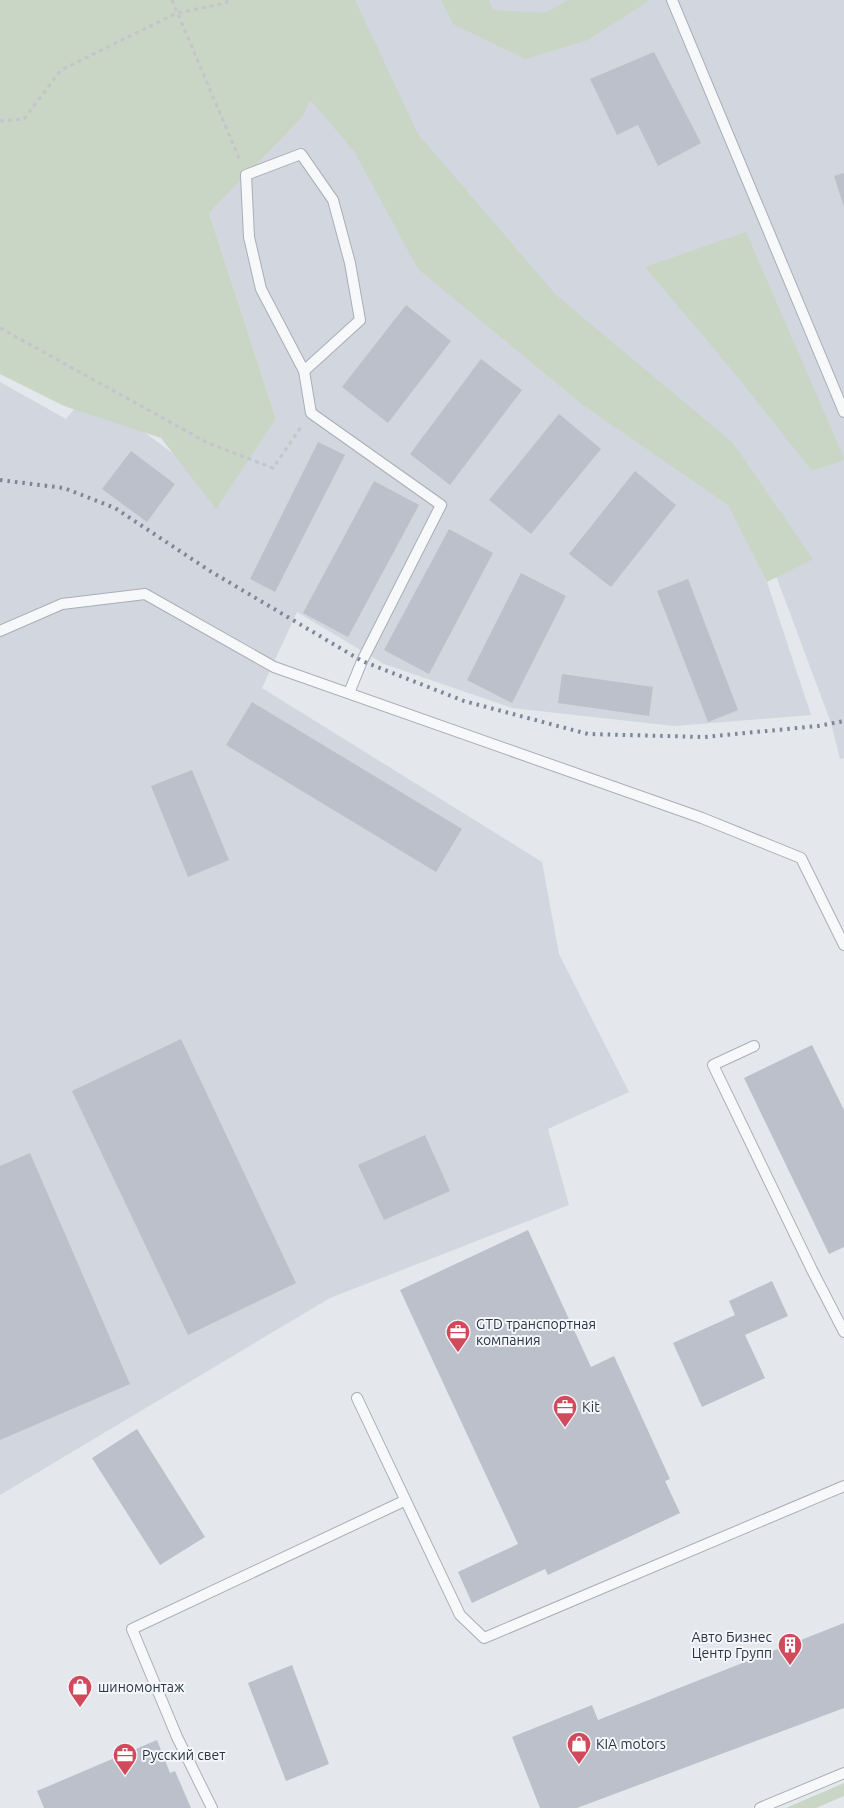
<svg xmlns="http://www.w3.org/2000/svg" width="844" height="1808" viewBox="0 0 844 1808" font-family="Ubuntu,sans-serif">
	<rect width="100%" height="100%" fill="#e4e7ec"/>
	<path fill="#d2d6de" d="M346,0H844V758L840,759L831,723L772,565L731,509L767,582L811,715L674,726L512,708L384,664L297,612L262,688L542,862L559,954L629,1092L548,1129L569,1205L330,1298L0,1495V382L66,419L89,391L226,493L276,419L209,213L303,117Z"/>
	<path fill="#c9d6c5" d="M0,0H355L418,134L556,295L733,443L813,559L767,582L728,505L583,405L418,269L354,151L310,100L303,117L209,213L276,419L216,509L161,438L64,406L0,374Z
		M441,0H489L493,10L545,13L568,0H647V2L588,40L525,59L453,24Z
		M746,232L844,458V460L812,471L736,375L645,267Z
		M844,1783V1796L816,1808H786Z"/>
	<path fill="#bbc0ca" d="M654,52L701,143L658,166L638,125L617,135L590,79Z
		M844,173V207L834,176Z
		M406,305L451,341L388,423L342,387Z
		M481,359L522,390L450,485L410,454Z
		M559,414L601,449L531,534L489,500Z
		M318,442L345,455L275,592L250,579Z
		M131,451L175,484L147,522L102,489Z
		M635,471L676,505L611,587L569,554Z
		M374,481L419,505L348,637L303,613Z
		M449,529L493,553L429,674L384,650Z
		M521,573L566,596L512,703L467,680Z
		M688,579L738,710L708,722L657,591Z
		M562,674L653,687L649,716L558,703Z
		M252,702L462,829L436,872L226,745Z
		M192,770L229,860L188,877L151,786Z
		M181,1039L296,1283L188,1335L72,1091Z
		M812,1045L844,1110V1247L829,1254L744,1078Z
		M425,1135L450,1191L384,1220L358,1165Z
		M30,1153L130,1384L0,1440V1166Z
		M528,1230L591,1367L614,1356L670,1479L665,1481L680,1513L548,1575L545,1569L472,1603L458,1572L518,1544L400,1290Z
		M772,1281L788,1316L745,1335L765,1378L702,1407L673,1343L735,1315L729,1301Z
		M137,1429L205,1537L160,1565L92,1458Z
		M844,1623V1708L577,1808H540L512,1737L592,1705L598,1720Z
		M292,1665L329,1764L286,1781L248,1683Z
		M157,1740L170,1773L175,1771L191,1808H44L37,1791Z"/>
	<g fill="none" stroke-linecap="round" stroke-linejoin="round">
		<defs>
			<path id="service" d="M672,0L844,412
				M304,371L360,320L350,263L333,200L301,154L246,175L249,237L261,289L304,371L311,413L441,505L362,661L349,693
				M0,631L62,604L145,594L274,667L702,818L801,858L844,945
				M754,1046L713,1065L812,1270L844,1332
				M357,1398L460,1615L484,1638L844,1486
				M212,1808L177,1737L132,1629L404,1501
				M760,1808L844,1773"/>
		</defs>
		<use href="#service" stroke="#a9aeb7" stroke-width="12"/>
		<path stroke="#c2c5cb" stroke-width="3" stroke-dasharray="4 4" stroke-linecap="butt" d="M172,0L239,158
			M0,121L24,119L61,70L177,13L226,3L228,0
			M0,328L208,443L273,468L301,427"/>
		<use href="#service" stroke="#f7f8fa" stroke-width="10"/>
		<path stroke="#7d8696" stroke-width="4" stroke-dasharray="2.5 5" stroke-linecap="butt" d="M0,480L64,488L115,508L210,571L362,661L464,701L588,734L704,737L818,726L844,721"/>
	</g>
	<defs>
		<symbol id="office-pin" viewBox="-11 -11 22 30"><path d="M0 17L-7.5 6A9.5 9.5 0 1 1 7.5 6Z" fill="#d1495b" stroke="#f4f6f9"/><path d="M-6-3h4V-5.5h4V-3h4V5H-6ZM-1-4.5V-3h2v-1.5ZM-6 0V1H6V0Z" fill="#fff"/></symbol>
		<symbol id="building-pin" viewBox="-11 -11 22 30"><path d="M0 17L-7.5 6A9.5 9.5 0 1 1 7.5 6Z" fill="#d1495b" stroke="#f4f6f9"/><path d="M-4-6H4V6H1V3H-1V6H-4ZM-2.5-4.3h1.7v1.8h-1.7ZM.8-4.3h1.7v1.8H.8ZM-2.5-1h1.7V.8h-1.7ZM.8-1h1.7V.8H.8Z" fill="#fff"/></symbol>
		<symbol id="shop-pin" viewBox="-11 -11 22 30"><path d="M0 17L-7.5 6A9.5 9.5 0 1 1 7.5 6Z" fill="#d1495b" stroke="#f4f6f9"/><path d="M-5-2.5h2.3a2.7 3.5 0 0 1 5.4 0H5L5.5 6h-11ZM-1.5-2.5h3a1.5 2.3 0 0 0-3 0Z" fill="#fff"/></symbol>
	</defs>
	<g fill-rule="evenodd">
		<use href="#office-pin" x="444" y="1318" width="28" height="38"/>
		<use href="#office-pin" x="551" y="1393" width="28" height="38"/>
		<use href="#building-pin" x="776" y="1631" width="28" height="38"/>
		<use href="#shop-pin" x="66" y="1673" width="28" height="38"/>
		<use href="#shop-pin" x="565" y="1730" width="28" height="38"/>
		<use href="#office-pin" x="111" y="1741" width="28" height="38"/>
	</g>
	<g text-anchor="middle" dominant-baseline="central" stroke-width="4" stroke-linejoin="round" paint-order="stroke">
		<g font-size="14" fill="#2b3445" stroke="#f4f6f9" text-anchor="start">
			<text x="476" y="1324">GTD транспортная<tspan x="476" dy="16">компания</tspan></text>
			<text x="582" y="1407">Kit</text>
			<text x="772" y="1637" text-anchor="end">Авто Бизнес<tspan x="772" dy="16">Центр Групп</tspan></text>
			<text x="98" y="1687">шиномонтаж</text>
			<text x="596" y="1744">KIA motors</text>
			<text x="142" y="1755">Русский свет</text>
		</g>
	</g>
</svg>
